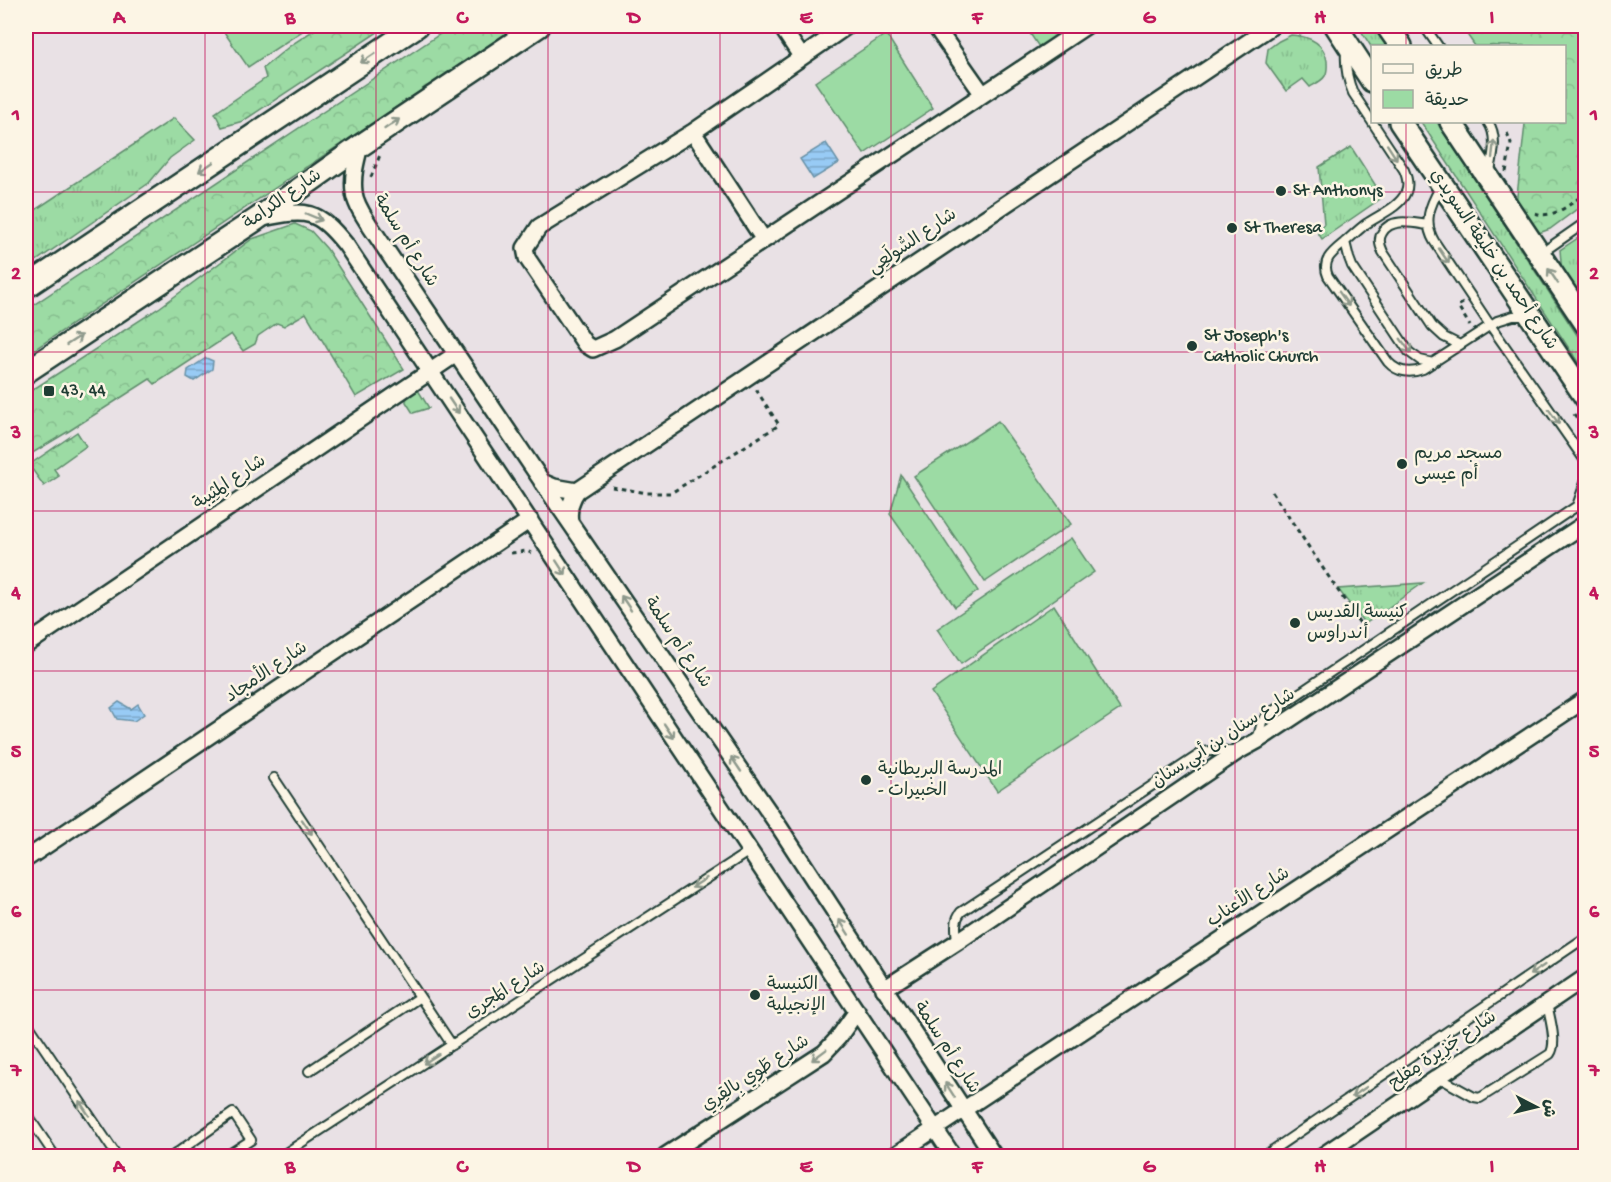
<svg xmlns="http://www.w3.org/2000/svg" width="1611" height="1182" viewBox="0 0 1611 1182" font-family="'Gochi Hand','Playpen Sans Arabic',sans-serif">
	<defs>
		<pattern id="grass-tufts" width="24" height="20" patternUnits="userSpaceOnUse" patternTransform="scale(1.5)"><rect width="24" height="20" fill="#9cdba4"/><path d="M3 7l-1-3M5 7V3M7 7l1-3M15 17l-1-3M17 17v-4M19 17l1-3" fill="none" stroke="#86bd8e"/></pattern>
		<pattern id="forest-crowns" width="20" height="18" patternUnits="userSpaceOnUse" patternTransform="scale(1.5)"><rect width="20" height="18" fill="#9cdba4"/><path d="M2 6a3 3 0 1 1 6 0M12 15a3 3 0 1 1 6 0" fill="none" stroke="#86bd8e"/></pattern>
		<pattern id="water-rules" width="6" height="5" patternUnits="userSpaceOnUse" patternTransform="scale(1.5)"><rect width="6" height="5" fill="#98cbf5"/><path d="M0 2.5h6" fill="none" stroke="#7ba6c7"/></pattern>
	</defs>
	<rect width="100%" height="100%" fill="#e9e1e5"/>
	<filter id="ink" filterUnits="userSpaceOnUse"><feTurbulence type="fractalNoise" baseFrequency=".0167" numOctaves="2"/><feDisplacementMap in="SourceGraphic" scale="12" xChannelSelector="R" yChannelSelector="G"/><feConvolveMatrix kernelMatrix="1 2 1 2 8 2 1 2 1" color-interpolation-filters="sRGB"/></filter>
	<g filter="url(#ink)">
		<path fill="url(#grass-tufts)" stroke="#5e8c6c" stroke-width="1.5" d="M1358,26H1373L1387,46H1372V48Z
			M1291,35C1307,36 1324,42 1327,61C1327,66 1328,71 1325,76C1322,81 1315,84 1310,87L1303,79L1286,91L1266,63L1268,49L1279,41Z
			M174,118L195,140L170,158L149,183L26,268V216Z
			M1421,122H1437L1585,347V373Z
			M1351,147L1383,197L1322,239L1316,230L1324,224L1319,167Z
			M1584,234L1585,236V308L1562,274L1560,250Z
			M418,390L429,408L413,413L406,402V396Z
			M1423,583L1365,624L1338,589Z"/>
		<path fill="url(#forest-crowns)" stroke="#5e8c6c" stroke-width="1.5" d="M320,26H387L243,121L222,127L215,113L266,78L263,68L291,45Z
			M452,26H517L26,355V310Z
			M1025,26H1072L1039,47Z
			M1461,26H1585V203L1550,229L1533,235L1516,205L1525,124L1523,122H1564V46H1475Z
			M295,224L311,231L327,249L404,369L356,397L306,313L284,326L277,323L258,336L255,344L243,351L231,334L155,384L150,379L69,431L26,457V394L159,308L252,239Z
			M77,432L86,446L54,469L59,476L44,486L29,465Z"/>
		<path fill="#9cdba4" stroke="#5e8c6c" stroke-width="1.5" d="M220,26H310L248,67Z
			M886,34L933,108L864,154L815,82Z
			M998,421L1071,524L985,582L914,476Z
			M901,475L978,591L955,607L890,514Z
			M1071,538L1094,572L961,664L937,629Z
			M1054,605L1120,709L997,791L931,692Z"/>
		<path fill="url(#water-rules)" stroke="#6892a8" stroke-width="1.5" d="M826,143L839,163L813,179L800,159Z
			M206,358L213,361L212,369L194,381L187,377L188,370Z
			M119,702L131,709L138,704L144,714L134,721L117,719L111,708Z"/>
		<g fill="none" stroke-linecap="round" stroke-linejoin="round">
			<defs>
				<path id="lane" d="M1424,26L1438,46
					M1346,51C1345,66 1347,79 1353,93L1404,170C1407,177 1409,185 1406,192C1400,207 1379,215 1366,224C1359,229 1352,236 1345,242C1333,252 1321,260 1328,276L1388,362C1397,372 1410,374 1423,369L1497,321L1513,316H1526
					M1488,122C1498,136 1493,155 1490,171
					M1440,188C1430,205 1423,222 1434,241L1490,325L1586,462
					M1428,225C1414,223 1390,217 1382,233C1378,239 1380,246 1383,252L1432,326L1444,337L1460,345
					M1345,242L1349,258L1352,266L1409,352L1420,360L1433,363
					M1540,254L1586,222
					M1577,506L1586,516
					M1257,740L1262,722L1267,715L1577,506L1586,480
					M274,778L452,1045
					M957,941C956,931 954,920 961,912L1203,752L1220,750L1236,752
					M26,1021L117,1156
					M309,1071L420,997
					M1438,1077L1474,1097L1480,1098L1550,1054C1558,1043 1549,1016 1547,1003
					M26,1113L55,1156
					M175,1156L174,1155L233,1113L251,1140L226,1156
					M281,1156L748,852
					M1264,1156L1586,937"/>
				<path id="street" d="M781,26L801,56
					M847,26L693,132L539,227L525,248L527,258L585,344L593,349L615,339L1086,26
					M935,26L982,93
					M693,132L764,240
					M360,146C356,161 352,176 354,192C355,204 364,216 370,226L558,505L780,828L994,1156
					M263,218C307,209 317,209 346,245L953,1156
					M542,482L554,487L577,491
					M570,522C568,510 570,501 577,491L1272,26
					M26,645L456,354
					M26,859L530,520
					M884,989L957,942L1237,752L1257,741L1586,523
					M665,1156L824,1053L838,1038L857,1011
					M894,1156L963,1110L1586,699
					M1322,1156L1586,977
					M1579,1156L1586,1152"/>
				<path id="secondary" d="M1336,26L1372,81
					M1387,26L1401,46
					M1400,122L1586,398
					M1451,122L1586,324
					M26,287L417,26
					M26,372L257,219L360,146L539,26"/>
			</defs>
			<use href="#lane" stroke="#1f3d34" stroke-width="12"/>
			<use href="#street" stroke="#1f3d34" stroke-width="20"/>
			<use href="#secondary" stroke="#1f3d34" stroke-width="26"/>
			<path stroke="#1f3d34" stroke-width="3" stroke-dasharray="4.5 4.5" stroke-linecap="butt" d="M1506,172L1511,143L1506,130
				M371,177L380,155
				M1535,213C1554,220 1571,203 1586,193
				M1463,303L1458,306L1470,326
				M1574,414L1586,431
				M612,487L647,493H671L779,425L755,388
				M1272,492L1367,634
				M511,553L527,551L531,553"/>
			<use href="#lane" stroke="#fcf5e5" stroke-width="8"/>
			<use href="#street" stroke="#fcf5e5" stroke-width="15"/>
			<use href="#secondary" stroke="#fcf5e5" stroke-width="21"/>
		</g>
		<defs><path id="oneway-shaft" d="M-6 0H5M1.5-3L5.5 0L1.5 3" fill="none" stroke-width="1.6" stroke-linecap="round" stroke-linejoin="round" transform="scale(1.5)"/></defs>
		<g stroke="#8e998c">
			<use href="#oneway-shaft" transform="translate(368 58) rotate(146)"/>
			<use href="#oneway-shaft" transform="translate(392 124) rotate(-34)"/>
			<use href="#oneway-shaft" transform="translate(1493 149) rotate(-84)"/>
			<use href="#oneway-shaft" transform="translate(1392 152) rotate(57)"/>
			<use href="#oneway-shaft" transform="translate(206 167) rotate(146)"/>
			<use href="#oneway-shaft" transform="translate(314 217) rotate(23)"/>
			<use href="#oneway-shaft" transform="translate(1444 256) rotate(56)"/>
			<use href="#oneway-shaft" transform="translate(1553 276) rotate(-124)"/>
			<use href="#oneway-shaft" transform="translate(1344 299) rotate(55)"/>
			<use href="#oneway-shaft" transform="translate(74 340) rotate(-33)"/>
			<use href="#oneway-shaft" transform="translate(1406 346) rotate(54)"/>
			<use href="#oneway-shaft" transform="translate(454 406) rotate(56)"/>
			<use href="#oneway-shaft" transform="translate(1554 417) rotate(55)"/>
			<use href="#oneway-shaft" transform="translate(561 568) rotate(57)"/>
			<use href="#oneway-shaft" transform="translate(626 603) rotate(-124)"/>
			<use href="#oneway-shaft" transform="translate(669 731) rotate(56)"/>
			<use href="#oneway-shaft" transform="translate(736 764) rotate(-124)"/>
			<use href="#oneway-shaft" transform="translate(307 827) rotate(56)"/>
			<use href="#oneway-shaft" transform="translate(699 883) rotate(147)"/>
			<use href="#oneway-shaft" transform="translate(844 927) rotate(-123)"/>
			<use href="#oneway-shaft" transform="translate(1537 970) rotate(146)"/>
			<use href="#oneway-shaft" transform="translate(819 1055) rotate(143)"/>
			<use href="#oneway-shaft" transform="translate(431 1059) rotate(147)"/>
			<use href="#oneway-shaft" transform="translate(950 1090) rotate(-123)"/>
			<use href="#oneway-shaft" transform="translate(1359 1092) rotate(146)"/>
			<use href="#oneway-shaft" transform="translate(84 1108) rotate(-124)"/>
		</g>
	</g>
	<path fill="none" stroke="#c2185b" stroke-width="1.5" stroke-opacity="0.55" d="M205,26V1156M376,26V1156M548,26V1156M720,26V1156M891,26V1156M1063,26V1156M1235,26V1156M1406,26V46M1406,122V1156M26,192H1586M26,352H1586M26,511H1586M26,671H1586M26,830H1586M26,990H1586"/>
	<g fill="#1f3d34" stroke="#fcf5e5" stroke-width="2">
		<circle cx="1281" cy="191" r="6"/>
		<circle cx="1232" cy="228" r="6"/>
		<circle cx="1192" cy="346" r="6"/>
		<rect x="43" y="385" width="12" height="12" rx="3"/>
		<circle cx="1402" cy="464" r="6"/>
		<circle cx="1295" cy="623" r="6"/>
		<circle cx="866" cy="780" r="6"/>
		<circle cx="755" cy="995" r="6"/>
	</g>
	<g text-anchor="middle" dominant-baseline="central" stroke-width="5" stroke-linejoin="round" paint-order="stroke">
		<g font-size="18" fill="#1f3d34" stroke="#fcf5e5" text-anchor="start">
			<text x="1293" y="191">St Anthonys</text>
			<text x="1244" y="228">St Theresa</text>
			<text x="1204" y="336">St Joseph's<tspan x="1204" dy="21">Catholic Church</tspan></text>
			<text x="61" y="391">43, 44</text>
			<text x="1414" y="454">مسجد مريم<tspan x="1414" dy="21">أم عيسى</tspan></text>
			<text x="1307" y="613">كنيسة القديس<tspan x="1307" dy="21">أندراوس</tspan></text>
			<text x="878" y="770">المدرسة البريطانية<tspan x="878" dy="21">- الخبيرات</tspan></text>
			<text x="767" y="985">الكنيسة<tspan x="767" dy="21">الإنجيلية</tspan></text>
		</g>
		<g font-size="18" fill="#1f3d34" stroke="#fcf5e5">
			<text transform="translate(283 200) rotate(-35)">شارع الكرامة</text>
			<text transform="translate(405 241) rotate(58)">شارع أم سلمة</text>
			<text transform="translate(913 242) rotate(-34)">شارع السُّولَعِي</text>
			<text transform="translate(1493 260) rotate(56)">شارع أحمد بن خليفة السويدي</text>
			<text transform="translate(230 483) rotate(-34)">شارع المِثِيبة</text>
			<text transform="translate(677 643) rotate(56)">شارع أم سلمة</text>
			<text transform="translate(267 673) rotate(-34)">شارع الأمجاد</text>
			<text transform="translate(1224 739) rotate(-33)">شارع سنان بن أبي سنان</text>
			<text transform="translate(1249 898) rotate(-33)">شارع الأعناب</text>
			<text transform="translate(506 991) rotate(-33)">شارع المَجرى</text>
			<text transform="translate(946 1048) rotate(57)">شارع أم سلمة</text>
			<text transform="translate(1443 1051) rotate(-34)">شارع جَزِيرة مِفلِح</text>
			<text transform="translate(756 1074) rotate(-33)">شارع طَوِي بِالقِرِي</text>
		</g>
	</g>
	<rect width="1611" height="1182" fill="none" stroke="#fcf5e5" stroke-width="66"/>
	<rect x="1371" y="45" width="195" height="78" fill="#fcf5e5" stroke="#a4ab9e" stroke-width="1.5"/>
	<rect x="1383" y="64" width="30" height="9" fill="#fcf5e5" stroke="#a4ab9e" stroke-width="1.5"/>
	<text x="1425" y="75" font-size="18" fill="#1f3d34">طريق</text>
	<rect x="1383" y="90" width="30" height="18" fill="#9cdba4" stroke="#a4ab9e" stroke-width="1.5"/>
	<text x="1425" y="105" font-size="18" fill="#1f3d34">حديقة</text>
	<g transform="translate(1536 1107) rotate(97)" stroke="#fcf5e5" stroke-width="4.5" paint-order="stroke">
	<path d="M0-4.5L10 22L0 15L-10 22Z" fill="#1f3d34"/>
	<text y="-9" font-size="16" font-weight="bold" text-anchor="middle" fill="#1f3d34">ش</text>
	</g>
	<rect x="33" y="33" width="1545" height="1116" fill="none" stroke="#c2185b" stroke-width="2"/>
	<g font-size="20" text-anchor="middle" font-weight="bold" fill="#c2185b">
		<text x="119" y="23">A</text>
		<text x="290" y="23">B</text>
		<text x="462" y="23">C</text>
		<text x="634" y="23">D</text>
		<text x="806" y="23">E</text>
		<text x="977" y="23">F</text>
		<text x="1149" y="23">G</text>
		<text x="1320" y="23">H</text>
		<text x="1492" y="23">I</text>
		<text x="16" y="120">1</text>
		<text x="1594" y="120">1</text>
		<text x="16" y="279">2</text>
		<text x="1594" y="279">2</text>
		<text x="16" y="438">3</text>
		<text x="1594" y="438">3</text>
		<text x="16" y="598">4</text>
		<text x="1594" y="598">4</text>
		<text x="16" y="757">5</text>
		<text x="1594" y="757">5</text>
		<text x="16" y="917">6</text>
		<text x="1594" y="917">6</text>
		<text x="16" y="1076">7</text>
		<text x="1594" y="1076">7</text>
		<text x="119" y="1172">A</text>
		<text x="290" y="1172">B</text>
		<text x="462" y="1172">C</text>
		<text x="634" y="1172">D</text>
		<text x="806" y="1172">E</text>
		<text x="977" y="1172">F</text>
		<text x="1149" y="1172">G</text>
		<text x="1320" y="1172">H</text>
		<text x="1492" y="1172">I</text>
	</g>
</svg>
